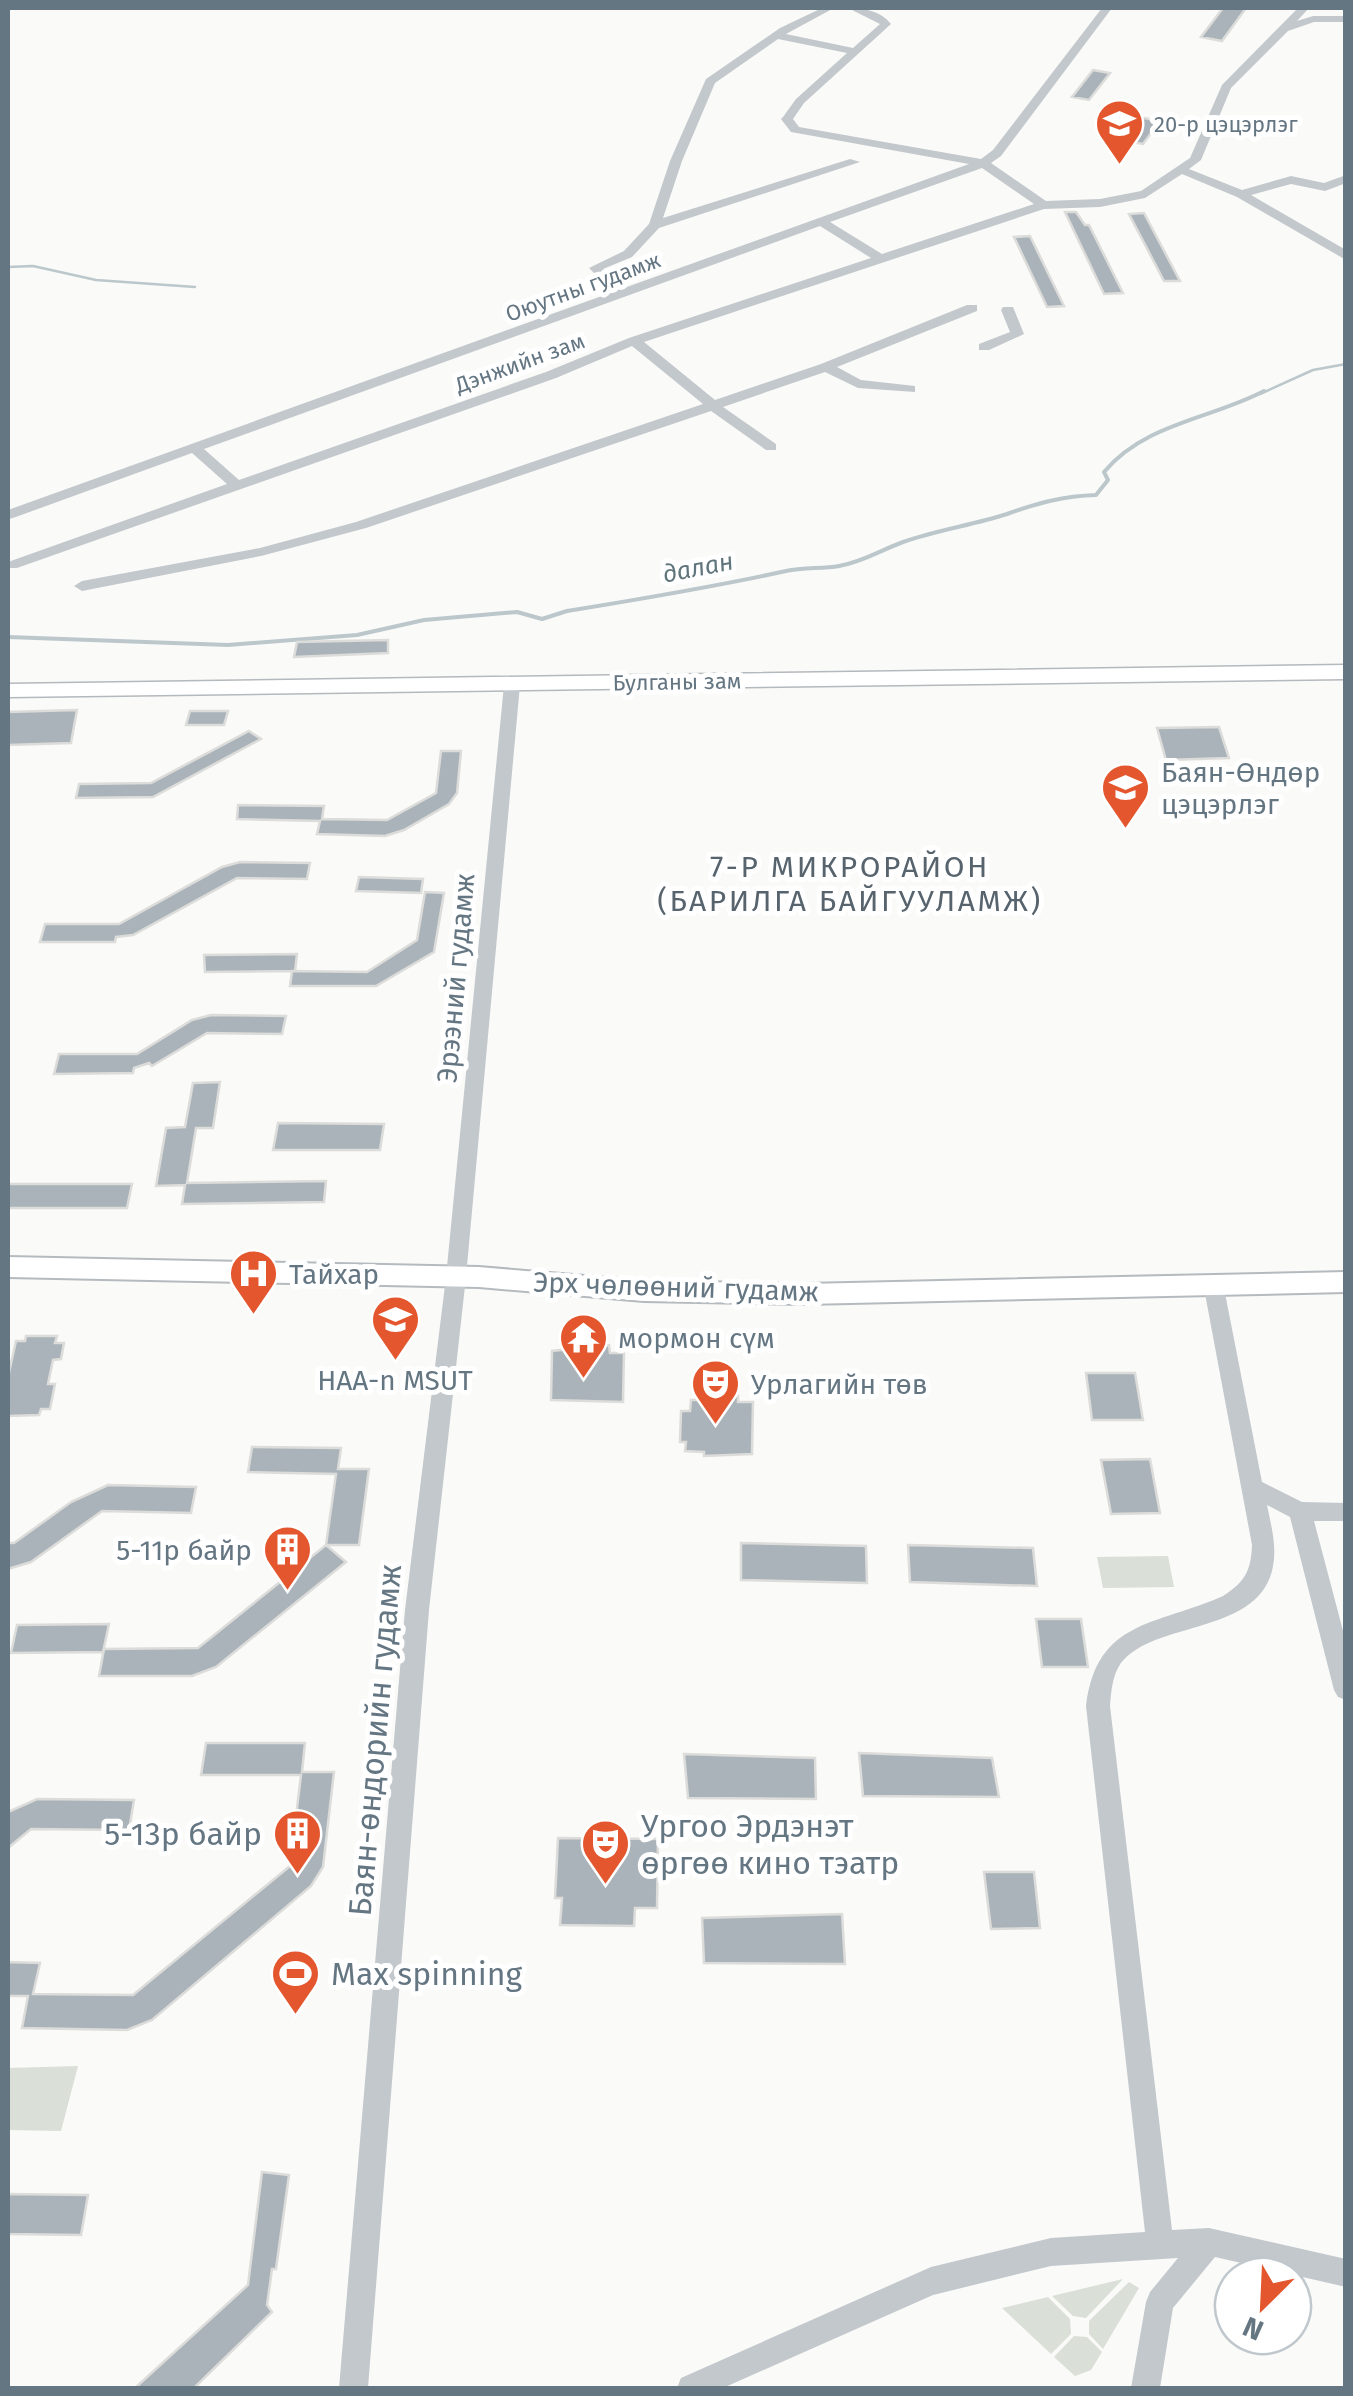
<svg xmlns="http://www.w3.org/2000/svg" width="1353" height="2396" viewBox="0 0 1353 2396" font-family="'Fira Sans',sans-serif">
	<rect width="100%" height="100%" fill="#fafaf8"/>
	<path fill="#dadfd7" d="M1168,1556L1174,1587L1103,1588L1097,1557Z
		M78,2066L61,2131L8,2130V2068Z
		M1123,2279L1086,2318L1073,2316L1052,2296Z
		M1129,2282L1139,2288L1103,2349L1089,2334V2321Z
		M1048,2297L1070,2319L1071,2334L1051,2354L1002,2308Z
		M1074,2336L1087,2337L1102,2352L1091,2370L1075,2376L1054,2357Z"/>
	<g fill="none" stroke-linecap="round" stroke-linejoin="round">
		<path stroke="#bbc7cb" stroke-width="2.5" d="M8,267L33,266L96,280L195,287
			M1260,394L1313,370L1346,364"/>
		<path stroke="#bbc7cb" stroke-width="4" d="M8,637L228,645L357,635L424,620L517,612L542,619L567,611C641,599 713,587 786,571C803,567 822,569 839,566C863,562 881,550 903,542C937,530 973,525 1007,514C1038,503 1063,496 1096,495L1108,480L1104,472C1145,423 1211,419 1264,391"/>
	</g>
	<path fill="#aab3b9" stroke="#dcdcda" stroke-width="2.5" d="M1223,8H1246L1222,41L1201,37Z
		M1093,70L1110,73L1089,100L1072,97Z
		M1144,118L1160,121L1143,144L1120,140L1133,122Z
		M1065,212H1076L1085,225H1089L1123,293L1104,294Z
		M1144,213L1180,281H1164L1129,214Z
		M1030,236L1064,306L1047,307L1014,237Z
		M388,640V653L294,657L297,642Z
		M77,710L71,743L8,745V712Z
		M190,711H228L224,725H186Z
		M1219,727L1229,758L1166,760L1157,728Z
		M249,731L261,739L153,797L76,798L79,784L151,783Z
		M441,751H461L457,793L449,804L404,830L385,836L317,834L320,821L237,819L238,805L324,806L322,819L387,820L436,793Z
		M240,862L310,863L307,879L237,878L133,935L116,937L115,942H40L45,924H119L222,867Z
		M359,877L423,879L421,893L356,891Z
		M425,892L444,893L434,952L376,986H290L292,971L367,972L417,940Z
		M297,954L295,971L205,972L204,955Z
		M211,1015L286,1016L282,1034L207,1033L152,1066L149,1063L134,1068L133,1073L54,1074L59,1054H137L192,1020Z
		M220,1082L213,1128H196L187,1183L326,1181L324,1202L182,1204L185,1185L156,1186L166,1128L185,1127L193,1083Z
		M278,1123L384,1124L380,1150H273Z
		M8,1184H132L127,1208H8Z
		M26,1336H57L55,1343H64L61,1359L53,1360L48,1384H55L50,1409H41L39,1415L8,1416V1377L16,1341H25Z
		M609,1345L610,1353H624L623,1402L551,1400L552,1351Z
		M1086,1373H1135L1143,1420H1092Z
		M706,1395L738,1396V1402H753L752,1454L704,1456V1452L685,1451L686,1442H680L681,1411H690L691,1400H705Z
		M252,1447L341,1448L338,1469H369L359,1545H326L336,1474L248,1472Z
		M1150,1459L1160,1513L1111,1514L1101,1460Z
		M108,1485L196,1487L191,1513L102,1511L31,1562L8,1569V1543H14L71,1502Z
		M741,1543L866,1546L867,1583L741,1580Z
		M326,1545L346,1562L216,1667L192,1676H99L104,1649L198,1648Z
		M908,1545L1033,1548L1037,1586L910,1582Z
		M1036,1619H1081L1088,1667H1042Z
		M109,1624L103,1652L11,1653L17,1625Z
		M206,1743H305L302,1772H334L323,1867L311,1886L152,2020L127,2030L22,2028L28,1996H8V1962L40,1963L33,1994L133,1995L290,1866L301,1775H201Z
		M859,1753L992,1758L999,1797L863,1796Z
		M684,1754L815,1758L816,1799L688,1798Z
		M37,1799L134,1800L129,1830L31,1829L8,1848V1812Z
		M558,1838L658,1839L657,1908H635L634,1926L560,1925L562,1898H555Z
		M984,1872H1034L1040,1928L991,1929Z
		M842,1914L845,1964L704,1963L702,1918Z
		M262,2172L289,2175L276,2269H272L267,2305L272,2312L194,2388H135L248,2285Z
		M8,2194L88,2195L81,2235L8,2234Z"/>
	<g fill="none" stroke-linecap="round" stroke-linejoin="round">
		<defs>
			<path id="major" d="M8,1257L479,1267L644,1281L805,1284L1346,1272V1292L805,1304L644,1301L479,1287L8,1277Z"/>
			<path id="highway" d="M1346,665V679L8,697V684Z"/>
		</defs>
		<use href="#major" stroke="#b5babe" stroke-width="4"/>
		<use href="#highway" stroke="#b4b9bd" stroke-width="3"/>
		<path fill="#c3c8cc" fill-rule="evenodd" d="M822,8H834L786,34L853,48L880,24L848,8C864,8 881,11 891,24L804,103L793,119L799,127L981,159L993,150L1102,8H1112L1001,156L991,163L1046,201L1100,199L1141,191L1190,158L1222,85L1298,8H1309L1297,21L1313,16H1346V22H1314L1288,31L1231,88L1201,160L1189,169L1242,190L1291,176L1324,183L1346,175V183L1325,191L1291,184L1251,195L1346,250V260L1237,197L1182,174L1145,198L1100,207L1044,209L644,342L715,400L821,364L967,305H977V311L837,367L861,380L915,386V392L858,388L825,372L723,407L776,444V450H766L711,411L366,528L261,556L82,591L74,586L82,581L260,548L356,522L703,404L632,346L556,378L17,568H8V562L227,484L192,453L13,518L8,519V510L613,292L589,268L624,251L649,224L670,161L706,79L780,28ZM778,39L847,53L796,99L783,117L781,119L791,132L969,164L624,288L603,269L632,257L659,228L860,162L850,159L663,218L682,161L715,83ZM982,168L1034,204L882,254L830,222ZM820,226L871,258L629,338L546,372L239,480L204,449Z
			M1003,307H1013L1024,334L989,350H979V344L1010,332L1001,310Z
			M512,680L520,685L466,1277L429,1610L368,2388H339L405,1610L446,1277L504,685Z
			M1213,1275L1220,1277L1223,1283L1262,1482L1302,1502L1346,1503V1521H1314L1346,1642V1700L1338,1697L1334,1690L1290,1517L1267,1505C1271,1525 1277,1546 1273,1566C1261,1638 1146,1619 1118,1668C1112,1679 1111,1694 1110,1706L1172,2230L1209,2228L1346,2259V2287L1215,2257L1173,2308L1160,2388H1131L1146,2302L1150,2292L1178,2258L1051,2266L933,2295L723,2388H677L681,2378L931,2267L1051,2238L1145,2232L1086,1706C1097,1619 1156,1626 1223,1596C1245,1582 1251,1571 1252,1545L1203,1283L1206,1277Z"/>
		<use href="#major" fill="#fff" fill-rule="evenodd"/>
		<use href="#highway" fill="#fff" fill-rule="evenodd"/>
	</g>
	<defs>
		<symbol id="school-pin" viewBox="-11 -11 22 30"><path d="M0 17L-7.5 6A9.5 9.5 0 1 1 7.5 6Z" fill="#e4572e" stroke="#fff"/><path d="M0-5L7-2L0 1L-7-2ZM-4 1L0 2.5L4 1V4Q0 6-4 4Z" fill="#fff"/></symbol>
		<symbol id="hospital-pin" viewBox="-11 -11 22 30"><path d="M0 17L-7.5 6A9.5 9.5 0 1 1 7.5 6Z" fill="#e4572e" stroke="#fff"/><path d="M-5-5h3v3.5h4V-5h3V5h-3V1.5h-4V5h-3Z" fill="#fff"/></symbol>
		<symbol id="temple-pin" viewBox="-11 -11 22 30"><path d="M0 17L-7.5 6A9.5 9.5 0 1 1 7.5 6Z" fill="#e4572e" stroke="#fff"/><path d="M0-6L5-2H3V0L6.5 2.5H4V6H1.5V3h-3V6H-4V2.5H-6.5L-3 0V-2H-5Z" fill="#fff"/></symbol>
		<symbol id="theatre-pin" viewBox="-11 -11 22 30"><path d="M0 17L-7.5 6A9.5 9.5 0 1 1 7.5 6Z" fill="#e4572e" stroke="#fff"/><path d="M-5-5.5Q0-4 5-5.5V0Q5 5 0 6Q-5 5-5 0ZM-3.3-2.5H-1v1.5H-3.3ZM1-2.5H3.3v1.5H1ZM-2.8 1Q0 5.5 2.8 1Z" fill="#fff"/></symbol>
		<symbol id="building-pin" viewBox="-11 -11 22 30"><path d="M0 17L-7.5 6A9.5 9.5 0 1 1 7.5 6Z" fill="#e4572e" stroke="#fff"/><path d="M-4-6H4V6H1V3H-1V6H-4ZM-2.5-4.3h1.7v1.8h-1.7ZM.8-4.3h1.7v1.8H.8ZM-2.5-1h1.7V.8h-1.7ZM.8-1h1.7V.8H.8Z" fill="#fff"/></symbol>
		<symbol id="stadium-pin" viewBox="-11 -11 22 30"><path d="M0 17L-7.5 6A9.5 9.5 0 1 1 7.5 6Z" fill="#e4572e" stroke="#fff"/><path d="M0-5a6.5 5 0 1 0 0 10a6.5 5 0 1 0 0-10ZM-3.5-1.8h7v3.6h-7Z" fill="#fff"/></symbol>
	</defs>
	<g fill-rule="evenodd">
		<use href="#school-pin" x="1092" y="96" width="55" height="75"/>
		<use href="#school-pin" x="1098" y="760" width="55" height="75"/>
		<use href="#hospital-pin" x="226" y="1246" width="55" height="75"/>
		<use href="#school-pin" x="368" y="1292" width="55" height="75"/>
		<use href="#temple-pin" x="556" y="1310" width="55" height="75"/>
		<use href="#theatre-pin" x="688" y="1356" width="55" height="75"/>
		<use href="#building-pin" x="260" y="1522" width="55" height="75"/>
		<use href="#building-pin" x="270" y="1806" width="55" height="75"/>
		<use href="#theatre-pin" x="578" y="1816" width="55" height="75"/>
		<use href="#stadium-pin" x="268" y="1946" width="55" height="75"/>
	</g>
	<g text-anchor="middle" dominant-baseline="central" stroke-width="10" stroke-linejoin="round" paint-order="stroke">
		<g font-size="22" fill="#657683" stroke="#fff" text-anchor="start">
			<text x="1154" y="124">20-р цэцэрлэг</text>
		</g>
		<g font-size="22" fill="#657683" stroke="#fff">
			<text transform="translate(583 287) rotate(-20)">Оюутны гудамж</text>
			<text transform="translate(520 363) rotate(-20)">Дэнжийн зам</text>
			<text transform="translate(677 682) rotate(-1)">Булганы зам</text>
		</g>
		<g font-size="25" font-style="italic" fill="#60757c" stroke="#fff">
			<text transform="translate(698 568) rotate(-11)">далан</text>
		</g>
		<g font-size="28" fill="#657683" stroke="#fff" text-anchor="start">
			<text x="1161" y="772">Баян-Өндөр<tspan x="1161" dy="32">цэцэрлэг</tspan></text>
			<text x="289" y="1274">Тайхар</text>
			<text x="618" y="1338">мормон сүм</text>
			<text x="395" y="1380" text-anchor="middle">HAA-n MSUT</text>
			<text x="751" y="1384">Урлагийн төв</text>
			<text x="252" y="1550" text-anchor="end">5-11р байр</text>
		</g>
		<g font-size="28" fill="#657683" stroke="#fff">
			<text transform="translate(456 978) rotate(-85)">Эрээний гудамж</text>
			<text transform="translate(676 1287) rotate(2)">Эрх чөлөөний гудамж</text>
		</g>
		<g font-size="30" letter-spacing="2.5" fill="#57646e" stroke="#fff">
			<text x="850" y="867">7-Р МИКРОРАЙОН<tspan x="850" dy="34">(БАРИЛГА БАЙГУУЛАМЖ)</tspan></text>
		</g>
		<g font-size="32" fill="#657683" stroke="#fff">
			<text transform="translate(375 1740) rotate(-85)">Баян-өндорийн гудамж</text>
		</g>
		<g font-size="32" fill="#657683" stroke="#fff" text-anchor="start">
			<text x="641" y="1826">Ургоо Эрдэнэт<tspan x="641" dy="37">өргөө кино тэатр</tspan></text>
			<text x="262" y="1834" text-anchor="end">5-13р байр</text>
			<text x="331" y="1974">Max spinning</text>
		</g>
	</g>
	<rect width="1353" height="2396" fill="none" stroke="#657683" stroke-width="20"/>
	<g transform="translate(1263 2306) rotate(204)"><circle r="48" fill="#ffffff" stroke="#c1c8cd" stroke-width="2.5"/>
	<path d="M0-8L18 38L0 25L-18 38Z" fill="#e4572e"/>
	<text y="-15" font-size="28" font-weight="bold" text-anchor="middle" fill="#657683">N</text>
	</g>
</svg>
